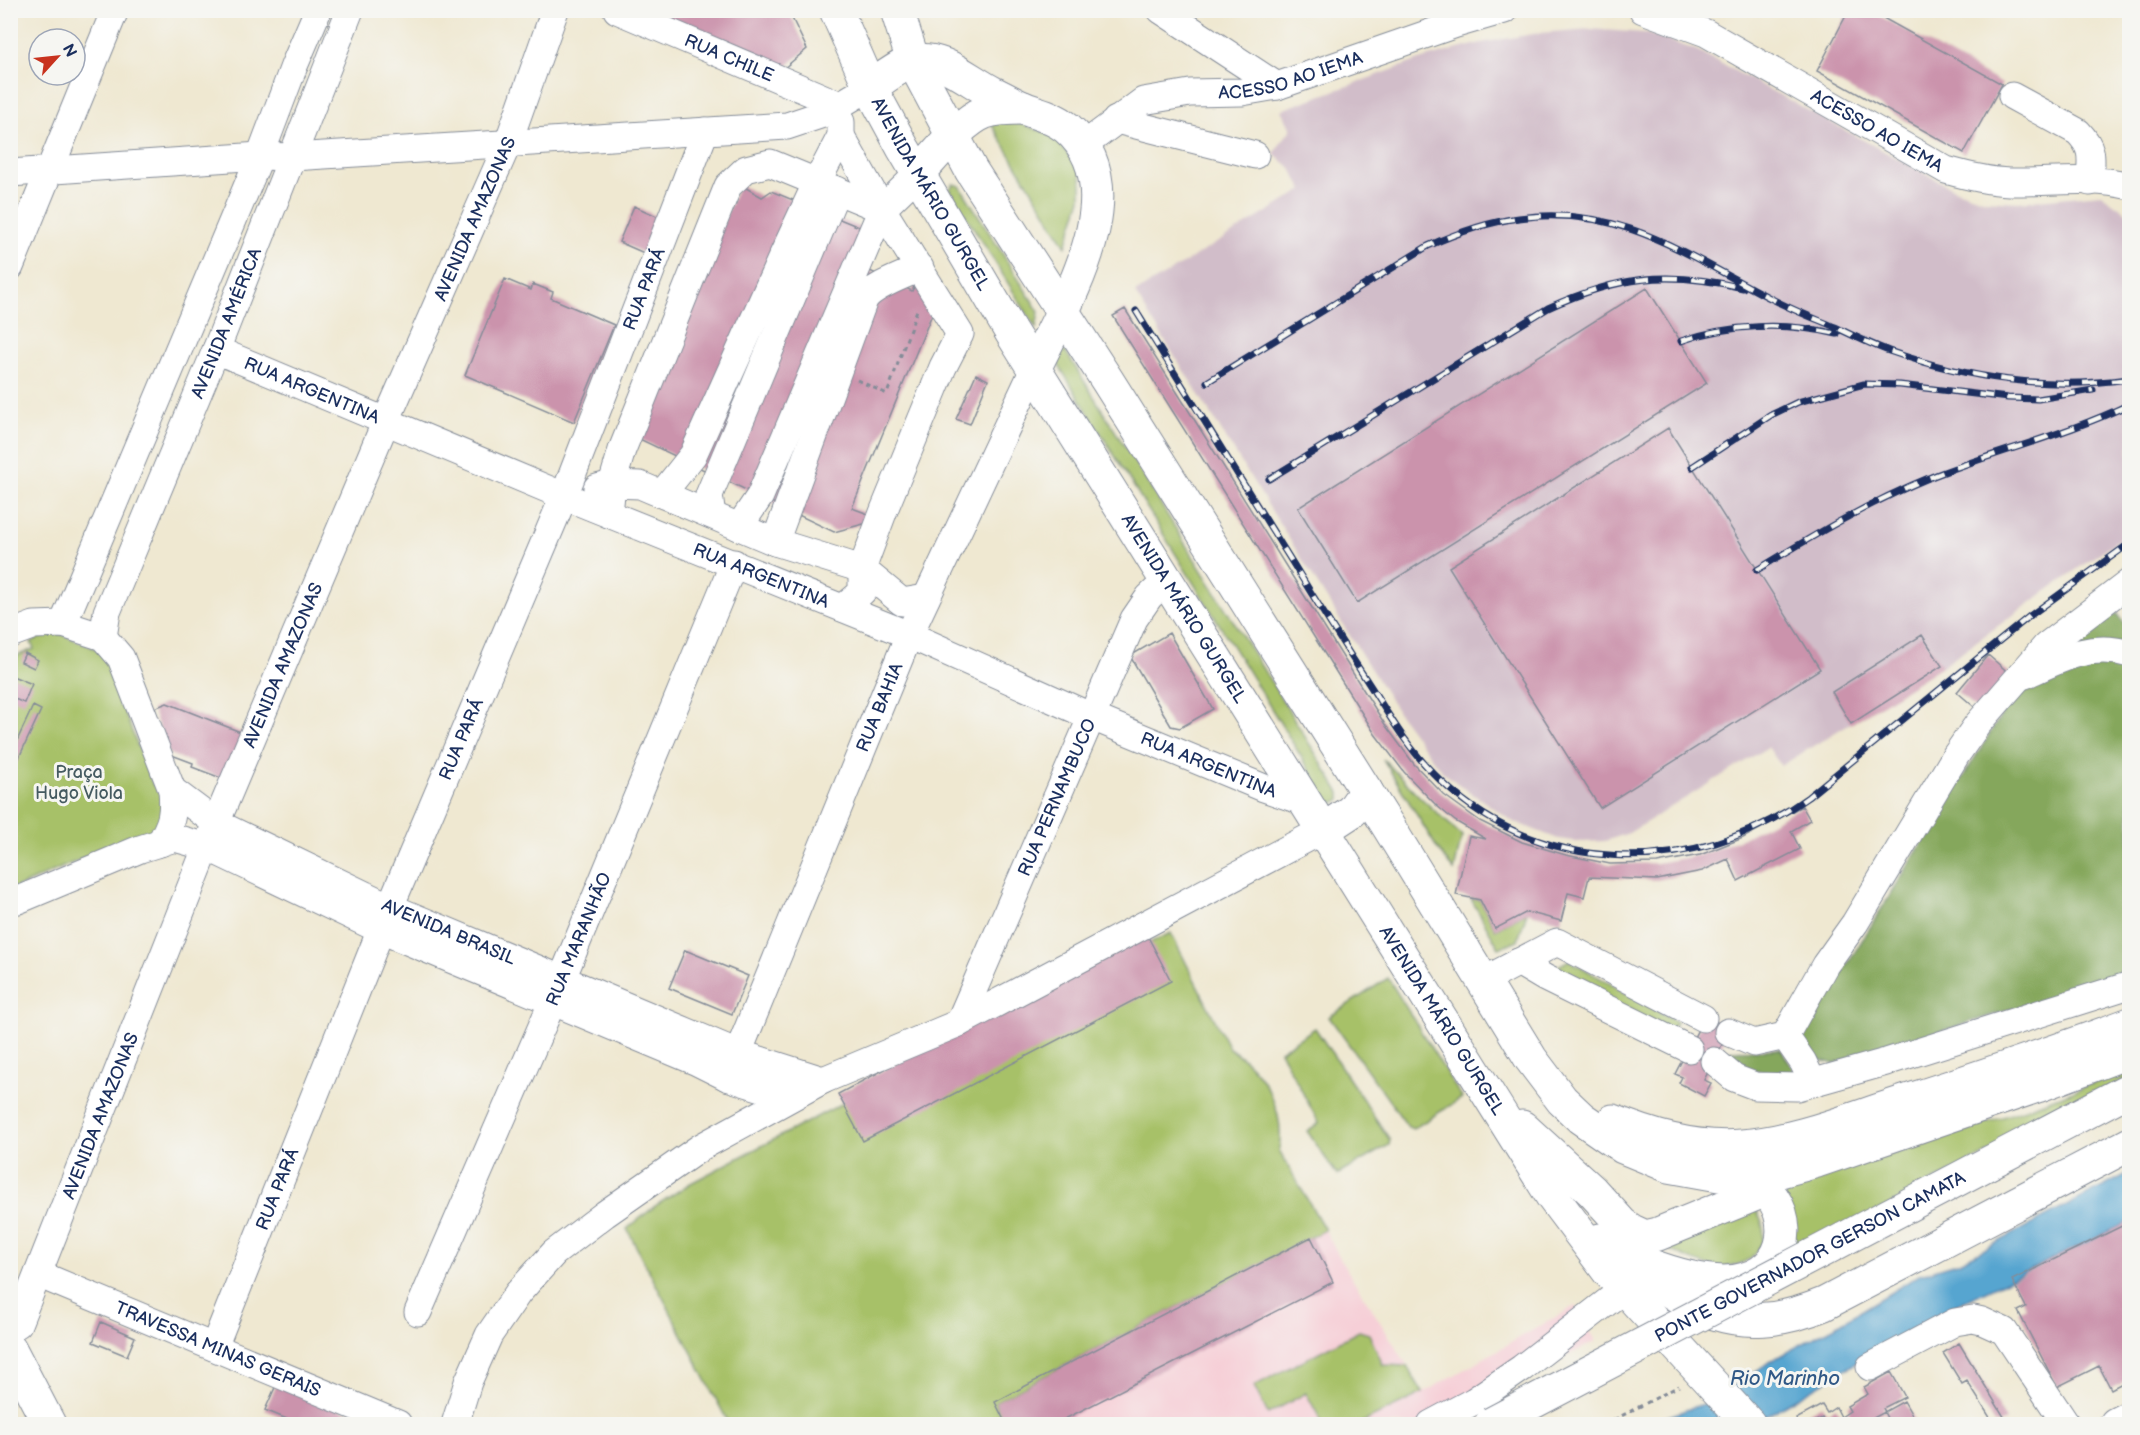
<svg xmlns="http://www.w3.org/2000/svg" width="2140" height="1435" viewBox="0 0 2140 1435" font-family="'Balsamiq Sans',sans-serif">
	<rect width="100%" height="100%" fill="#f6f6f2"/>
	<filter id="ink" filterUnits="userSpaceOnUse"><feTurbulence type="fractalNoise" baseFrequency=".0167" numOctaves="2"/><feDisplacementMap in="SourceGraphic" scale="12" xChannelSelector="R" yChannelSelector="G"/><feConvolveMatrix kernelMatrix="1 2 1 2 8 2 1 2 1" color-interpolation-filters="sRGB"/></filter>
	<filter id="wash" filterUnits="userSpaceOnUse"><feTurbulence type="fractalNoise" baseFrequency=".008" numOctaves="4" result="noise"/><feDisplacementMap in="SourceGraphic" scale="24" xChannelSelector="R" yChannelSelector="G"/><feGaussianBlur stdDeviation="1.35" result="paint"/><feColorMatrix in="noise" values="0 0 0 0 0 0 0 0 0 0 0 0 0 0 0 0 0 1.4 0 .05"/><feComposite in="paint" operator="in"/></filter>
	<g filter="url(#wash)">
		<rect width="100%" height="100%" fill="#efe8d1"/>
		<path fill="#f6cfd7" d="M1325,1230L1344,1265L1404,1360L1423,1393L1575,1306L1596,1341L1436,1424H1006L995,1402Z"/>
		<path fill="#d1bdc9" d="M1590,29L1645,33L1696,50L1954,189L1985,200L2018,202L2101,194L2129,214V532L1942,666L1781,766L1768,747L1629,833L1605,841L1582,842L1558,839L1512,821L1457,783L1441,770L1427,752L1399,714L1135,293L1303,190L1290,167L1273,154L1291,129L1281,110L1425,58L1481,43L1539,33Z"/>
		<path fill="#a7c167" stroke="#617862" stroke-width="1.5" d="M998,116L1053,135L1081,171V199L1066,246L990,122Z
			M953,184L960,186L1039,312L1036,328L951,192L950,189Z
			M1058,339L1340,793V800L1334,803L1328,800L1051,353Z
			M47,634H61L104,652L116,672L110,675L153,785L158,782L169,817L141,841L138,834L11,890V658L34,649L31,642Z
			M1383,759L1419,796L1462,836L1454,871L1437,848Z
			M1471,899L1480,900L1495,929L1527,912L1518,940L1499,948Z
			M1171,933L1229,1048C1262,1069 1286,1109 1279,1150L1325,1230L995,1402L1007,1424H729L627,1229L655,1206L689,1184L1138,948Z
			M1569,960L1676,1022L1667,1038L1551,970Z
			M1388,978L1462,1098L1413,1129L1408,1127L1329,1017Z
			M1315,1028L1390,1140L1389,1145L1337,1175L1307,1131L1319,1123L1280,1051Z
			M2129,1069V1078L1789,1258L1781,1187C1899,1154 2016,1115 2129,1069Z
			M1753,1206C1777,1235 1757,1267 1721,1267C1700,1266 1681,1256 1663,1246Z
			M1359,1331L1369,1334L1383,1365L1407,1366L1423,1393L1359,1424H1323L1306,1393L1268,1414L1254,1386Z"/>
		<path fill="#85a75c" stroke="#506b5d" stroke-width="1.5" d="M2117,613L2130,631L2129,973L1834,1064L1793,1052L2010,701L2062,650Z
			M1781,1049L1798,1077L1726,1065L1730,1051Z"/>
		<path fill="#57a5d0" stroke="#396a97" stroke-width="1.5" d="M2129,1173V1222L1940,1313L1753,1424H1646L1709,1402L1776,1358L1839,1324L1921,1274L1960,1262Z"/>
		<g id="blocks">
			<path fill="#cb93ac" d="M670,10H788L807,49L783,69L667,19Z
				M1849,10H1869L2002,84L1964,153L1817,71Z
				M739,184L762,197L771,191L869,231L855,264L912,291L920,275L937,302L852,508L871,515L867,523L834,532L633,436Z
				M634,206L659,217L644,253L619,242Z
				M505,279L531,290L533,284L553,292L551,298L614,325L574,422L465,375Z
				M1647,288L1707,383L1357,603L1298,508Z
				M1125,309L1386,726L1414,764L1444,795L1480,821L1522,842L1566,855L1610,864L1657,863L1700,855L1743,838L1802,806L1810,820L1791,831L1800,849L1738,881L1728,859L1702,871L1657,880L1589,877L1584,897L1568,893L1561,921L1527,912L1495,929L1480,900L1456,895L1469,836L1486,839L1455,821L1436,805L1404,772L1375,734L1113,316Z
				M976,374L988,380L970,424L956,419Z
				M1668,428L1820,669L1600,808L1449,567Z
				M1169,633L1213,709L1180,728L1171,726L1130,656Z
				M1922,635L1942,666L1851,724L1832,692Z
				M25,653L38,660L34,668L21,662Z
				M1988,655L2010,674L1979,711L1957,692Z
				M10,675L32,684L24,703L10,697Z
				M167,703L248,735L229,781L192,767L193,763L169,754L152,709Z
				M33,706L41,710L10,777V756Z
				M1145,931L1171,981L863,1141L838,1094Z
				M685,950L748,976L732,1014L669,988Z
				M1705,1016L1730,1029L1704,1080L1711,1083L1704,1096L1679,1083L1682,1077L1675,1074Z
				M2130,1222V1379L2111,1389L2099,1366L2057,1387L2018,1311L2026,1307L2012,1280Z
				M1311,1237L1333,1282L1055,1424H1006L995,1402Z
				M101,1322L135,1337L127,1356L93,1342Z
				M1959,1343L2006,1420L1999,1424H1994L1967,1381L1962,1384L1943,1353Z
				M1891,1372L1905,1397L1883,1408L1885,1412L1862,1424H1825L1822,1418L1810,1424H1799L1796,1419L1822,1405L1827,1413L1836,1407L1841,1417L1850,1411L1847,1406L1868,1394L1864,1387Z
				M277,1383L375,1424H299L265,1410Z
				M1904,1401L1917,1424H1890L1884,1412Z"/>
		</g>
	</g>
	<g filter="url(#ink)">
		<use href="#blocks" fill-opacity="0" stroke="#858c98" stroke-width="1.5"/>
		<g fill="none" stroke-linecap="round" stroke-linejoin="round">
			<defs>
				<g id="minor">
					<path id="s1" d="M617,10L840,105"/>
					<path d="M1161,10L1277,86"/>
					<path id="s2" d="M1643,10L1706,33L1946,170C1967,176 1987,181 2009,182C2049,183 2091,176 2130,186"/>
					<path d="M2012,96L2078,132C2095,150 2091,158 2090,182"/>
					<path d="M1116,120L1255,155"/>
					<path d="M841,136L882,209L960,334L943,367L884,510L862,569V592L843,608"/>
					<path id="s3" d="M1084,145L1143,101L1190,93L1242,92L1277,86L1456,24L1504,10"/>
					<path d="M10,173L260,156L292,157L787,126L826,113L870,87"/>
					<path d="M10,267L115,10"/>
					<path id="s4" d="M216,350L564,496L909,635L1090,716L1264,788L1305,802"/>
					<path d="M597,488L612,484L640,485L775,542L862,569L902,602L926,598"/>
					<path d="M662,494L693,455L782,257L817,182L841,136V122"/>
					<path d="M609,514L612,484L622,450L728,186L746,169L770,163L882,209"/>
					<path d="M712,515L709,495L837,190"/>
					<path d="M739,527L760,496L882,209L918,174"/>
					<path d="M775,542L864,300C872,286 905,275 920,268"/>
					<path d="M63,624L260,156L294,66L318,10"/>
					<path d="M10,634L34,625L63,624L103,637L121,658L172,790C174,814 172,822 160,843"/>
					<path id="s5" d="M103,637L107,612L216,350L350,10"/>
					<path d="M2025,675C2060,659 2090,642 2130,654"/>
					<path id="s6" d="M172,790L216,823L390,907L738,1053L823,1080"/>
					<path d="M10,901L18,900L140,849L175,838L207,847L381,930L695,1061L727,1077L791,1097"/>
					<path d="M1518,962L1545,978L1689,1049"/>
					<path d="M1483,981L1557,942L1703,1018"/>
					<path id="s7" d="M959,1023L1134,619L1149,597L1167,580"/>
					<path d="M1728,1032L1754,1043L1785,1036L1825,965L1855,923L1956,755L1977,725L2046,646L2130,582"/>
					<path d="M1785,1036L1803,1062L1813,1083"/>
					<path d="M1714,1061L1734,1078L1755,1086L1797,1087L1886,1062L2130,985"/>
					<path id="s8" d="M727,1077L738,1053L909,635L1035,367"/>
					<path id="s9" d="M38,1274L398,1424"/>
					<path id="s10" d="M418,1312L552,1003L734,563"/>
					<path id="s11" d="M18,1324L216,823L386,421L508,143L555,10"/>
					<path id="s12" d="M214,1347L390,907L564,496L705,131"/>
					<path d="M1870,1367L1955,1322L1973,1319L1982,1321L2004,1331L2066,1424"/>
					<path d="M455,1424L468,1382L489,1335L518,1293L554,1253L605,1214L701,1147L823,1080L959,1023L1323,830"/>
					<path d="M1431,1424L1474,1401L1522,1368L1624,1289"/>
				</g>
				<g id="major">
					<path id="s13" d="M836,10L870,87L903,148L1011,332L1552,1196L1609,1272L1749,1424"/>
					<path d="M897,10L913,61L971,170L1107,380L1388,826L1531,1059L1562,1100L1581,1118L1623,1147L1669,1166L1719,1175L1769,1174L1817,1161L2037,1086L2130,1051"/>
					<path d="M870,87C880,81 904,63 913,61C942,55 969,81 993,93C1002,97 1012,103 1021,107C1037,114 1053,116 1067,128C1137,188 1066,302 1035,367"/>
					<path d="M918,174C936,155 960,122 985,112C997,108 1010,108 1023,108"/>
					<path d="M1323,830L1352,811L1366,791"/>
					<path d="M1613,1121C1654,1138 1697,1150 1742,1146C1793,1142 1843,1122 1892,1106C1971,1080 2051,1054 2130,1024"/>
					<path d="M1522,1127L1592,1191L1622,1224L1632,1231L1645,1237L1658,1234L1756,1194L1757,1181"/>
					<path d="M1600,1240C1676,1296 1723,1346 1824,1304L2130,1144"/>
					<path d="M1646,1264C1673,1274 1716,1288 1745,1279C1798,1264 1793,1195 1745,1176"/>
					<path d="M10,1349L49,1424"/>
					<path d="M2116,1424L2130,1417"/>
				</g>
			</defs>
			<use href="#minor" stroke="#858c98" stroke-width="29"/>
			<use href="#major" stroke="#858c98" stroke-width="35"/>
			<path stroke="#858c98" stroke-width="3" stroke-dasharray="4.5 4.5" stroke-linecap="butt" d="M857,380L887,394L917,310
				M1606,1424L1679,1386"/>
			<use href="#minor" stroke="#fff" stroke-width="27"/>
			<use href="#major" stroke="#fff" stroke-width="33"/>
			<defs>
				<path id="rail" d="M1136,311C1188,395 1241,480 1294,565C1319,606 1345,647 1371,687C1390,717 1408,748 1433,773C1534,878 1693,880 1808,797L2031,615L2130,543
					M1681,341C1730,324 1786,322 1837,334
					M1207,382L1428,246C1457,233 1487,222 1519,218C1620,204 1688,256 1772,299C1793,310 1814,318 1835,327C1852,335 1870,344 1889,351C1970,379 2044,390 2130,379
					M1692,467L1771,415L1798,402L1864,384L1900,385L2008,398L2038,399L2093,390
					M1269,479L1548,308C1618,276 1668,270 1743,288
					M1757,570C1814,535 1870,502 1931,477C1997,451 2066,435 2130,404"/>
			</defs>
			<use href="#rail" stroke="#1b2f5e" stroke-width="7"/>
			<use href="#rail" stroke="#f6f6f2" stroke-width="4.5" stroke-dasharray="14" stroke-linecap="butt"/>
			<defs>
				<g id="major-bridge">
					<path id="s14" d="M1491,1424L2130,1089"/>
				</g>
			</defs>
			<use href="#major-bridge" stroke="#858c98" stroke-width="35" stroke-linecap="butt"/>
			<use href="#major-bridge" stroke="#fff" stroke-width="33"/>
		</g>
	</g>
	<g text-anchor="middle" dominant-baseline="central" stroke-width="6" stroke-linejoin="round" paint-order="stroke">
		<g font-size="18" fill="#1b2f5e" stroke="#f6f6f2">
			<text stroke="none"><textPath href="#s1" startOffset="122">RUA CHILE</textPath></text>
			<text stroke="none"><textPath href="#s3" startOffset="224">ACESSO AO IEMA</textPath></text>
			<text stroke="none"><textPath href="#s2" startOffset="264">ACESSO AO IEMA</textPath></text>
			<text stroke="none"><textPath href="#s13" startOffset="207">AVENIDA MÁRIO GURGEL</textPath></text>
			<text stroke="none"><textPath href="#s11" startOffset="1196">AVENIDA AMAZONAS</textPath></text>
			<text stroke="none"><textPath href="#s12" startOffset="1142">RUA PARÁ</textPath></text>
			<text stroke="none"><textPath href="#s5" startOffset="338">AVENIDA AMÉRICA</textPath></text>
			<text stroke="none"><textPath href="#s4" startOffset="104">RUA ARGENTINA</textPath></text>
			<text stroke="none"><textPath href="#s4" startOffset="590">RUA ARGENTINA</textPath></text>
			<text stroke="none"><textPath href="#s13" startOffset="693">AVENIDA MÁRIO GURGEL</textPath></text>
			<text stroke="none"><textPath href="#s11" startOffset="710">AVENIDA AMAZONAS</textPath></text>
			<text stroke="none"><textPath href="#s8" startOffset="400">RUA BAHIA</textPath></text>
			<text stroke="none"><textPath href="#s12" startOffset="656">RUA PARÁ</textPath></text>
			<text stroke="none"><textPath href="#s4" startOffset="1076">RUA ARGENTINA</textPath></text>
			<text stroke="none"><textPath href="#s7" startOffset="246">RUA PERNAMBUCO</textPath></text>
			<text stroke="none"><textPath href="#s6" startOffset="312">AVENIDA BRASIL</textPath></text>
			<text stroke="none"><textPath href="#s10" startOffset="406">RUA MARANHÃO</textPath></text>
			<text stroke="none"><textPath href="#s13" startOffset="1179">AVENIDA MÁRIO GURGEL</textPath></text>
			<text stroke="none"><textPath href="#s11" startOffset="224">AVENIDA AMAZONAS</textPath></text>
			<text stroke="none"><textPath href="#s12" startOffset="170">RUA PARÁ</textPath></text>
			<text stroke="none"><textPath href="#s14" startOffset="360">PONTE GOVERNADOR GERSON CAMATA</textPath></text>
			<text stroke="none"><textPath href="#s9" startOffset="195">TRAVESSA MINAS GERAIS</textPath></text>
		</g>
		<g font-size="18" fill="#455b61" stroke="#f6f6f2">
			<text x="79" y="772">Praça<tspan x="79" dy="21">Hugo Viola</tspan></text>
		</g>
		<g font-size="20" font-style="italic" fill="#305886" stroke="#f6f6f2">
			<text x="1785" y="1379">Rio Marinho</text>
		</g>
	</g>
	<rect width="2140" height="1435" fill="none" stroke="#f6f6f2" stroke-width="36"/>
	<g transform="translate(57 57) rotate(63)"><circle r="28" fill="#f6f6f2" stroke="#9ea6b7" stroke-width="1.5"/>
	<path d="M0-4.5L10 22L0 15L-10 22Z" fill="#c8321e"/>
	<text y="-9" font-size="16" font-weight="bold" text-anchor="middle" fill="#1b2f5e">N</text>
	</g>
</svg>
